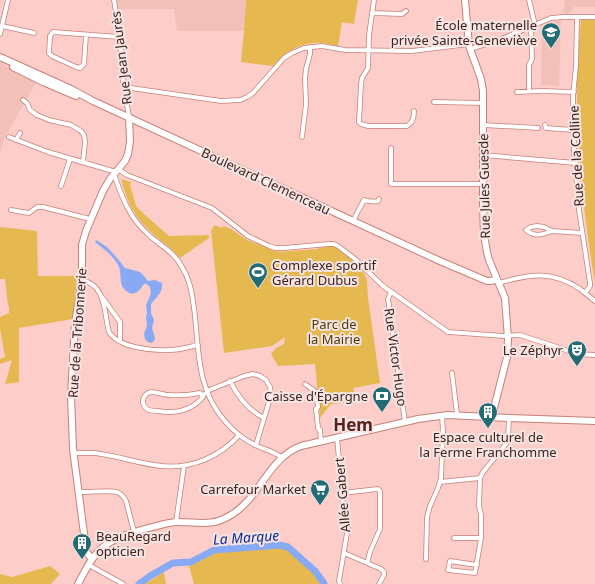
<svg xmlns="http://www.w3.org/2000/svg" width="595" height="584" viewBox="0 0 595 584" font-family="'Noto Sans',sans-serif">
	<rect width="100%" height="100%" fill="#fdcec9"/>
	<path fill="#f2bfb9" d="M117,0H246L244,31H177L174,9H119Z
		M565,0H595V7H573V10L571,11L568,14L563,13Z
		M561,20L559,86L541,85L542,26L552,22Z
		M0,63L37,81L4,139L0,153Z"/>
	<path fill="#e5b850" d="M246,0H358L354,24L342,22L338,46C333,45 328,44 323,43C302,41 286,51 273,66L241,62L244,31Z
		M581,20H595V283C584,218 577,154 577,87C577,65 579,42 581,20Z
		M121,179L131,182L130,185L136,206L145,215L169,236L209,235V238L180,258C174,251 168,246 161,241C138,221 129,209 121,179Z
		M214,225L222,228L223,226L231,229L247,240L278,252L316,249L333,245L336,246L362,269L367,280L368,298L380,383L353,388L356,399L342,403L331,404L320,418L315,364L278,366L271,354L276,348L284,344L285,337L272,346L224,353L211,231Z
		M0,227L37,231L38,276H77L73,319L19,328V382L5,384L12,360L0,364V359L5,357L0,328V317L9,313V307L8,305L5,279H0Z
		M253,543H285L297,552L323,577L325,584H194L189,566L215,553L229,552L233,545Z
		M50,566L60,574L51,584H0V574L12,577Z
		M164,572L166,584H145Z"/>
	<path fill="#88aaf5" d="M96,240L107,247L118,259L125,268L140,272L144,276L148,281L155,280L162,283C163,293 156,297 151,304V313L154,320L152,328L155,338L154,341L151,343L148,342L145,339L144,334L147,326L146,317L147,313L146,305L151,293L150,287L145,283C142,286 140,291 137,292C134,294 130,294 128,292C118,287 122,275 119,267C114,256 104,249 95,242Z"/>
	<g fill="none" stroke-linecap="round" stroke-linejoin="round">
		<path stroke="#88aaf5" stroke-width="7" d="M139,584L150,576L173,563L191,562L214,550L279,545L288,547L315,571L323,582L324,584"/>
		<defs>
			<path id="street" d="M114,0L120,37L123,81L129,117
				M374,0L369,35L368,68L362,78L361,84L359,122L361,124L368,126H407C413,123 414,117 414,111
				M529,0L535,25
				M372,13L402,14L406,11
				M577,17L576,66L573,96L574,151L579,210L590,283V286L585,293
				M2,26L34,33
				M0,34L8,0
				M86,35L84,64L80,68L76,67L52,56L49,53L50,36L53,32L120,37
				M470,49L499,40L551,18L563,17H595
				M124,87L221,101L240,100L247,97L253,93L284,58L292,53L304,48L322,46L345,50L412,51L469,44
				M529,91V65L532,59L531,27
				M517,92L542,91L574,92
				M23,100L27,103L30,110L37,115L49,120L71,125L81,131L84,135L85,142L83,162
				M434,102L483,103
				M483,125L538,128
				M545,125L546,128L573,130
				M9,137L48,152L116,172
				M302,137L306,104L305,78L306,69L310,54V47
				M16,140L20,133
				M391,148V184H483
				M483,155L576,163
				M118,169L127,175L212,208L248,236L269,246L275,248H284L329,244H334L338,246L355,259L383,286L448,332L504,336L520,335L578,354L595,355
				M114,174C122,198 130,219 150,236C161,246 175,253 182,267C190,280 192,293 194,308C199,347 196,388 224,420C233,431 244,440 257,446C266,450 274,451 281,457
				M61,186L70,159
				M11,210L29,213L37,207H43L90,219
				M353,221L364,200C369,202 373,202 378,201L379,199
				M552,231C542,235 534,237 526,230L531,227L537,226L544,227L552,231L582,233
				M82,281C106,283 104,314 109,332C119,348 153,351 170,350C180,350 189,347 198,345
				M499,283C530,274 552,270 580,289C585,293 590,297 595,301
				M391,292L388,299L405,422
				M102,297L120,322V341
				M452,373L457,414
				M230,381C238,397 248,410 264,418
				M305,384L316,392L318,407L316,409L318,428L320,430L321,441
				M207,391L244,376L253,374L260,376L266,380L270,387L271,395L256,445
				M202,395L203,397C191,411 176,414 158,411C155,411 152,411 149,410C146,409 144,406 143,403C142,398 146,393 151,392C157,392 164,395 169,395C180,396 190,395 200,393L202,395L207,393
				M337,437L343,505L348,527L339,581L340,584
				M74,453C81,453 88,453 95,453C135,458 164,476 204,460C218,454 230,446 239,435
				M440,482L480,478
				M79,492C87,492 111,490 117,492C122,494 124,497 126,501L134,532
				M342,493L378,489L380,491V529L370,552L367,563
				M176,522L184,466
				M454,538H481
				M344,553L381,569L384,572V575L379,584
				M426,559L427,517L430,506L438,488L441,478L443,433L442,415
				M89,565L123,584
				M477,565L450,561L448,570L475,573L481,538V515L479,506L480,478L483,472L506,444L508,438L509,418"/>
			<path id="secondary" d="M465,0L469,46L481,79L483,91V202L484,235L487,252L489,260L505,298L508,339L507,357L492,416
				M0,57L71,89L93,101L440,261L487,281H489L497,280
				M13,67L43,82L76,96
				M92,559L87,553L86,549L73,449L71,396L75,324L82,278V245L86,231L103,191L110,179L125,161L128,154L130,141L129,117
				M78,584C83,575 87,566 93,558C106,539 128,534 148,528C158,526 168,522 178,522C199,522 212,527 231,515C261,497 268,458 301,446L418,419L448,415L509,418L595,421"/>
		</defs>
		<use href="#street" stroke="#c77f79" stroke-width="5.5"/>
		<use href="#secondary" stroke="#c77f79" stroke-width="8"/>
		<use href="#street" stroke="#fff" stroke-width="4"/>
		<use href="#secondary" stroke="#fff" stroke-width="6"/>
	</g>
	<defs>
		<symbol id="school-pin" viewBox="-11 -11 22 30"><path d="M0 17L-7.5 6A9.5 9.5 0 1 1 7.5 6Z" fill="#216c74" stroke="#f4e4e2"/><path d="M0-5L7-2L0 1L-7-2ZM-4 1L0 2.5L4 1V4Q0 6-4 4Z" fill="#fff"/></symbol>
		<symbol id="stadium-pin" viewBox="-11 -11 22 30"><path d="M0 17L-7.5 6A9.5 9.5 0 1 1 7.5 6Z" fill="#216c74" stroke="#f4e4e2"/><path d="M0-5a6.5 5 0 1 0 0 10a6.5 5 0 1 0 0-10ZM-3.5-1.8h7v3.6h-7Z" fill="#fff"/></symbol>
		<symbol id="theatre-pin" viewBox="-11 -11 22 30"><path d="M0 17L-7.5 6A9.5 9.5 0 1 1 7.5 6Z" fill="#216c74" stroke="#f4e4e2"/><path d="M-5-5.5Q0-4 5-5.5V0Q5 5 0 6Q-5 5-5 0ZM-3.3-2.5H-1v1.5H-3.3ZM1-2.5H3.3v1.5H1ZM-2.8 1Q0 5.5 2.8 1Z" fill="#fff"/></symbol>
		<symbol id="bank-pin" viewBox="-11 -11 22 30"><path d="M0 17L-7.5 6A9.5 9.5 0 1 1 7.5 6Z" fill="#216c74" stroke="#f4e4e2"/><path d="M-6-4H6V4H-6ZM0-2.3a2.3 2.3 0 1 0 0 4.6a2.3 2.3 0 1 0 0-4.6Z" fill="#fff"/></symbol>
		<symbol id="building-pin" viewBox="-11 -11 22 30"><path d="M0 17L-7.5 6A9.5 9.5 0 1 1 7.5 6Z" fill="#216c74" stroke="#f4e4e2"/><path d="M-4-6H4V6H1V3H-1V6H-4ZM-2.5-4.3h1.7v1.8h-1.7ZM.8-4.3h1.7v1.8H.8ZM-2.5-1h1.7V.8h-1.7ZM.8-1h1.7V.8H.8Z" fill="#fff"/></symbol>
		<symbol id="supermarket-pin" viewBox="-11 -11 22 30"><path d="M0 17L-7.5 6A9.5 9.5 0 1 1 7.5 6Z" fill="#216c74" stroke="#f4e4e2"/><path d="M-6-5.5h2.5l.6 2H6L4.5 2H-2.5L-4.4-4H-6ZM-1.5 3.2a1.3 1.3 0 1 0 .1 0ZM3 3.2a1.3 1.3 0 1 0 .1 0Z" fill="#fff"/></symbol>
	</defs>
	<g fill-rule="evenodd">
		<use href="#school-pin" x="540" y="21" width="22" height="30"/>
		<use href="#stadium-pin" x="247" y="261" width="22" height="30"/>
		<use href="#theatre-pin" x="566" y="339" width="22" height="30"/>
		<use href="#bank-pin" x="371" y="385" width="22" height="30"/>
		<use href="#building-pin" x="477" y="401" width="22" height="30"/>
		<use href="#supermarket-pin" x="309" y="478" width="22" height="30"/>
		<use href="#building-pin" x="71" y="532" width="22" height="30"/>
	</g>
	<g text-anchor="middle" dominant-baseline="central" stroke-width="4" stroke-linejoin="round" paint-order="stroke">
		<g font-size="13" fill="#402321" stroke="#f4e4e2" text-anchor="end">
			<text x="537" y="25">École maternelle<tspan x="537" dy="15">privée Sainte-Geneviève</tspan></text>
			<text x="272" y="265" text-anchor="start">Complexe sportif<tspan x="272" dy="15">Gérard Dubus</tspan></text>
			<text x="563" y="350">Le Zéphyr</text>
			<text x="368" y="396">Caisse d'Épargne</text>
			<text x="488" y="437" text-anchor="middle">Espace culturel de<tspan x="488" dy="15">la Ferme Franchomme</tspan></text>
			<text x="306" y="489">Carrefour Market</text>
			<text x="96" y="536" text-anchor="start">BeauRegard<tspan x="96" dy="15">opticien</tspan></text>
		</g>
		<g font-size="13" fill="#402321" stroke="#f4e4e2">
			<text transform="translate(121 58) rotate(-97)">Rue Jean Jaurès</text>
			<text transform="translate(576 156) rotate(-93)">Rue de la Colline</text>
			<text transform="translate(266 181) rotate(25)">Boulevard Clemenceau</text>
			<text transform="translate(484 186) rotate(-91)">Rue Jules Guesde</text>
			<text transform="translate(77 333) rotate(-86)">Rue de la Tribonnerie</text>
			<text transform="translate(396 357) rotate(82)">Rue Victor Hugo</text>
			<text transform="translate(342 495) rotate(-95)">Allée Gabert</text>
		</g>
		<g font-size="13" fill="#4e3a06" stroke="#f4e4e2">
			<text x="334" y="324">Parc de<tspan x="334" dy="15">la Mairie</tspan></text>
		</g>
		<g font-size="14" font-style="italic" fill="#0e2a94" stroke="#f4e4e2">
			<text transform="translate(246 537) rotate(-4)">La Marque</text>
		</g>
		<g font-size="17" font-weight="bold" fill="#5d201e" stroke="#f4e4e2">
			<text x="353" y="424">Hem</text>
		</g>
	</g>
</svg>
